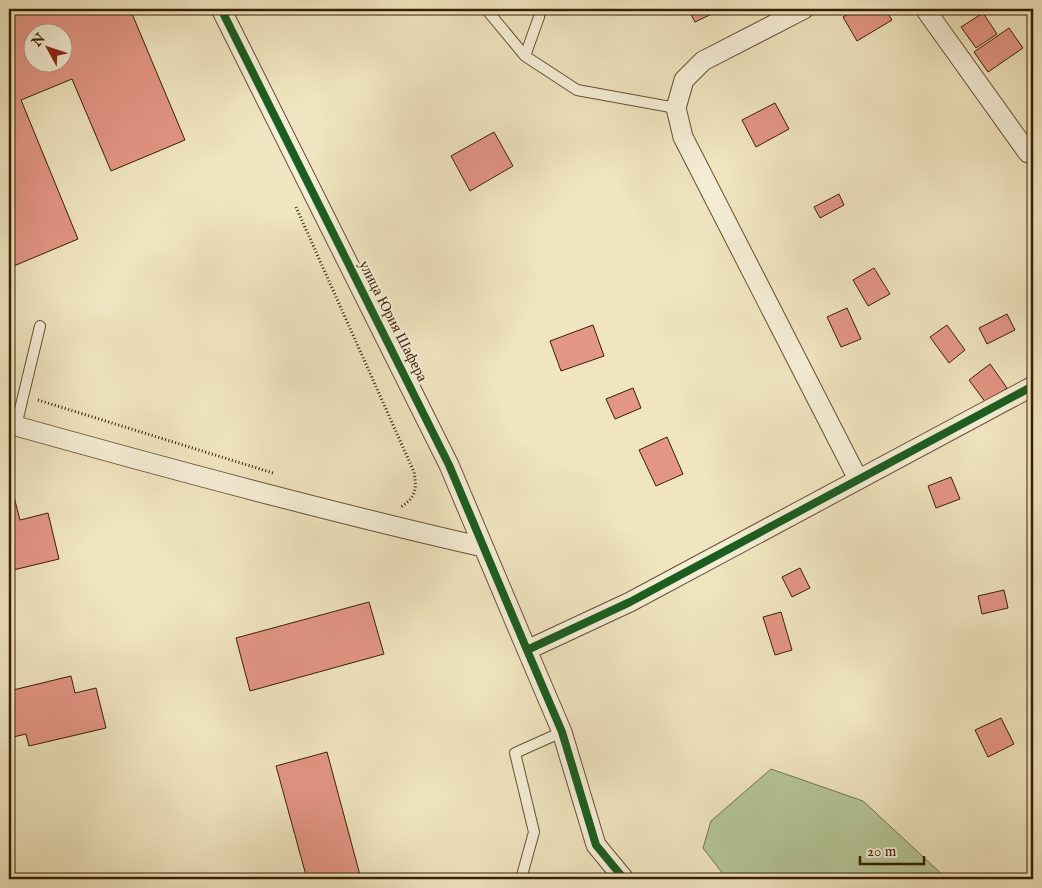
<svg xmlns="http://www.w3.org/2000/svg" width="1042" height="888" viewBox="0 0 1042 888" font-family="'IM FELL English',serif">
	<rect width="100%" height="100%" fill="#f0e5c0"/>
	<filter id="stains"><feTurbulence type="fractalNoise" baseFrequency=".004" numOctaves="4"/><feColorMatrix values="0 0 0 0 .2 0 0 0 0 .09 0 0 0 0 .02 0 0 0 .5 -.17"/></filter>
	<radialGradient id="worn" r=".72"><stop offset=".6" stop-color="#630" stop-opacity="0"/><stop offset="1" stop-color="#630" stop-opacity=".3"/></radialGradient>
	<path fill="#b4c697" stroke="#76724c" d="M771,769L863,801L947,879H727L703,848L711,821Z"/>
	<path fill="#e49686" stroke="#381f02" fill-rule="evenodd" d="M9,9H130L185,140L111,171L72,79L21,100L78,239L9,268V163L13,161L9,150ZM32,32H62V62H32Z
		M688,9H722L695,22Z
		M857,9H885L892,20L857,41L843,17Z
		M983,13L997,34L976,48L961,27Z
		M1009,28L1023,48L988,72L974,52Z
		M775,103L789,129L756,147L742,120Z
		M494,132L513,166L470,191L451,156Z
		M839,194L844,205L820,218L814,207Z
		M874,268L890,294L868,306L853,280Z
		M847,308L861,339L841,347L827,317Z
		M1007,314L1015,330L987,344L979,328Z
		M593,325L604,356L561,371L550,341Z
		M947,325L965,350L949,363L930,337Z
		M990,364L1007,388L986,403L969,380Z
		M633,388L641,408L615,419L606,399Z
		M667,437L683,474L656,486L639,450Z
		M951,477L960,499L936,508L928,486Z
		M13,493L20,520L48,513L59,559L9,571V495Z
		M800,568L810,588L792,597L782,577Z
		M1004,590L1008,608L982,614L978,596Z
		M369,602L384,654L250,691L236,638Z
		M781,612L792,650L775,655L763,617Z
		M71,676L75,693L96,688L106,728L29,746L26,734L9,738V691Z
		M1001,718L1014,744L988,757L975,730Z
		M327,752L361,879H307L276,766Z"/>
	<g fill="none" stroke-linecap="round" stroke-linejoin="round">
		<defs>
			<path id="service" d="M486,9L525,56L577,90L676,108
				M525,56L539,17L540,9
				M13,428L16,426L40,326
				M521,879L534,832L515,753L562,732"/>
			<path id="minor" d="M221,9L449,465L527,650
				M804,9L703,61L684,80L676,108L683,137L858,479
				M925,9L1028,153
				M9,424C166,468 324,511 483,547
				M624,879L596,845L562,732L527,650L630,602L1033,386"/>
		</defs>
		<use href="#service" stroke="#665032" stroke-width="12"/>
		<use href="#minor" stroke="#665032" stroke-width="21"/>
		<path stroke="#381f02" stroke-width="3" stroke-dasharray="1 2.5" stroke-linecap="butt" d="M296,207L414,472C417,489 416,497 401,507
			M38,400L273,473"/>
		<use href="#service" stroke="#f5eed6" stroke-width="10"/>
		<use href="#minor" stroke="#f5eed6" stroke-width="19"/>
		<defs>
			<path id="cycleway" d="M221,9L449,465L527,650
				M624,879L596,845L562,732L527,650L630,602L1033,386"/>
		</defs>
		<use href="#cycleway" stroke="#f5eed6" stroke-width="11"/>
		<use href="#cycleway" stroke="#1b5e20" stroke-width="8"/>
	</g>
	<g text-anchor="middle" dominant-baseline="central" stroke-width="4.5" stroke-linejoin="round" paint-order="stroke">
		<g font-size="15" fill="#381f02" stroke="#f5eed6">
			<text transform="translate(393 321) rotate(63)">улица Юрия Шафера</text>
		</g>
	</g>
	<rect width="1042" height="888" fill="none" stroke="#f0e5c0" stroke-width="30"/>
	<rect x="10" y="10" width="1022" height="868" fill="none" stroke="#381f02" stroke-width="2.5"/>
	<rect x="15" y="15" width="1012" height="858" fill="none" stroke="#381f02"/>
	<g transform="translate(48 48) rotate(310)"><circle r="24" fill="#f5eed6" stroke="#a99b81"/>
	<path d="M0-4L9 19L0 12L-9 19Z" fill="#8f2418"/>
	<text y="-8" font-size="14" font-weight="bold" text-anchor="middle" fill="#381f02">N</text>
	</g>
	<path d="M860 856v8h64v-8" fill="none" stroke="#381f02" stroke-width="2.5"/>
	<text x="867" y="856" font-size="15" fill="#381f02" stroke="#f5eed6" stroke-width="4" paint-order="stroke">20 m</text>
	<rect width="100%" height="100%" filter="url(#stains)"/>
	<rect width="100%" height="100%" fill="url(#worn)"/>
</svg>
